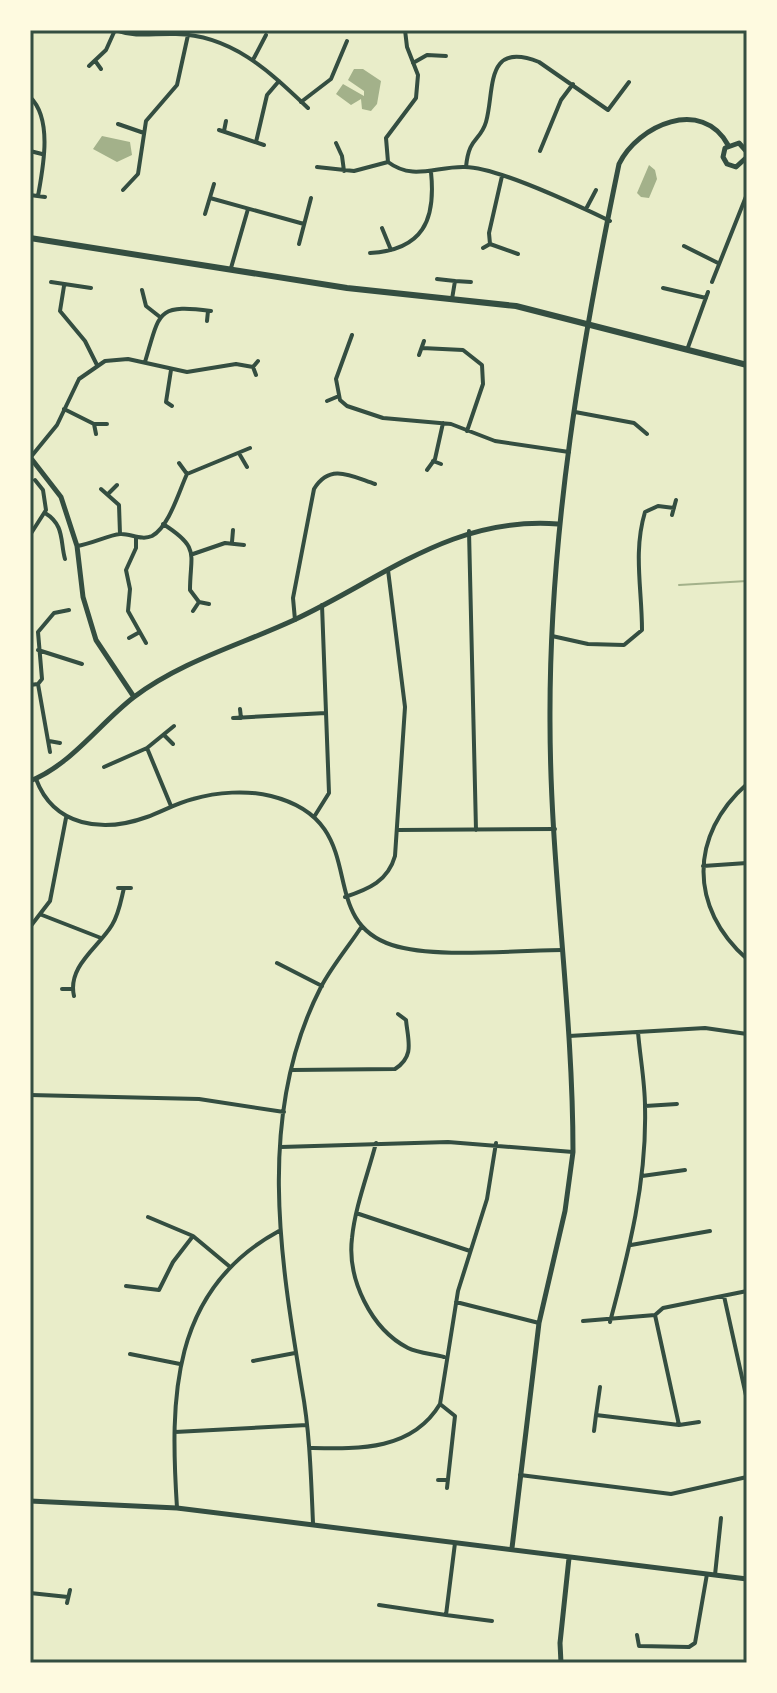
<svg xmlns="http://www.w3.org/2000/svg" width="777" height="1693" viewBox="0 0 777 1693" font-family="'Fira Sans',sans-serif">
	<rect width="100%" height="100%" fill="#e9edc9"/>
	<path fill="#a3b18a" d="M354,69H363L381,81L377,104L371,111L362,109L361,99L351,105L336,94L343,84L364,96V91L348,80Z
		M102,136L130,142L132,155L117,162L93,149Z
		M649,165L655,170L657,179L649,198L641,197L637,193Z"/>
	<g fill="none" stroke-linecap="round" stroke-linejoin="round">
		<path stroke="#a3b18a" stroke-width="2" d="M679,585L747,581"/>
		<path stroke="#344e41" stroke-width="4" d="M405,30L407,47L418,75L416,98L386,138L388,162C413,181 436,166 465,167C496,167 579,206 610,221
			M254,58L266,35
			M96,62L101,69
			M413,63L427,55L446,56
			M89,66L106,50L115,30C138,38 153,33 176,34C232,35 270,72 308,108
			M30,97C53,119 43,168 38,196
			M301,102L331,79L347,41
			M118,124L144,133
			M219,130L264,145
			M224,131L226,121
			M256,142L267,95L279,81
			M336,143L342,156L344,171
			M30,151L42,154
			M540,151L561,100L573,84
			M317,167L354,171L388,162
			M466,167C469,136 480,142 486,122C495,91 484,40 539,62L608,110L629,82
			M123,190L138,174L146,121L177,85L188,35
			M30,195L45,197
			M210,198L304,224
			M586,209L596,190
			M205,214L214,184
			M382,228L391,250
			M299,244L311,198
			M490,244L489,233L502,176
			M684,246L718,263
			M483,248L490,244L518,254
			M370,253C423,250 436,220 431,172
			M231,268L248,209
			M437,279L455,281L452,299
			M455,281L471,282
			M51,282L91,288
			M712,282L747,194
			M64,286L60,311L85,341L97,365
			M663,288L706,298
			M142,290L146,306L160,317
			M207,321L208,311
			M352,335L336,379L340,400L347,406L383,418L451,424L495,441L569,452
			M422,348L463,350L482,365L483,384L467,431
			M687,350L708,292
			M419,355L424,341
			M145,362C160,312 156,304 211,311
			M253,367L256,375
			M171,370L166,402L172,406
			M327,401L339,396
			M64,409L94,424H107
			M575,412L634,423L647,434
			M94,424L96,434
			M240,455L247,467
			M30,458L57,425L79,379L105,361L128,359L187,372L236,364L253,367L258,361
			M433,461L441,464
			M427,470L435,459L443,423
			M187,474L250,448
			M101,489L119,505L120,534
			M109,493L117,485
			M45,513C65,525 60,542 65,559
			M672,515L676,500
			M163,524C201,548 190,554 190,590L199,602L209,604
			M469,531L476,830
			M30,535L46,510L43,490L35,480
			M136,538V548L126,570L130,589L128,611L146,643
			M232,542L233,530
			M77,546C91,544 109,535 120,534C130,533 141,541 152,536C169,527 179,491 187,474L179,463
			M193,554L225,543L244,545
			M193,611L199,602
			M295,620L293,598L314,489C330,463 351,476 375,484
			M552,636L588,644L624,645L642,630C642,589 633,552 645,512L658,506L674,508
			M129,638L138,633
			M38,650L82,664
			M38,684L42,679L38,632L54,613L69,610
			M38,684L50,752
			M30,685L38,684
			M240,709L241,718
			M233,718L326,713
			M165,736L173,744
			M49,741L60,743
			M147,748L174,726
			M104,767L147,748L171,806
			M36,779C54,827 103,833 147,817C163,811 177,803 193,799C217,792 247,790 271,796C375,822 312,919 392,945C435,959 516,950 562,950
			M747,784C689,835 689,908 747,959
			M314,817L329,793L322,605
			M398,830L555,829
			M703,866L747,863
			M118,888H131
			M345,897C369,889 388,881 395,856L405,707L388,570
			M42,915L101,938
			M30,927L50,901L66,818
			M277,963L322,986
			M62,989H73
			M74,996C67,966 99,947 112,925C119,914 121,900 124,888
			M569,1036L705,1028L747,1034
			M292,1070L395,1069C415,1056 408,1041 406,1020L398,1014
			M30,1095L199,1099L284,1112
			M645,1106L677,1104
			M376,1143C368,1174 355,1207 352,1238C347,1279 371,1329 408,1348C418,1353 433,1354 444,1357
			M281,1147L448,1142L573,1152
			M642,1176L685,1170
			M359,1214L470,1251
			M148,1217L193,1236
			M631,1245L710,1231
			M126,1286L159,1290L173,1262L193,1236L229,1266
			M724,1296L747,1400
			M456,1302L539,1323
			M583,1321L655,1315L663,1308L747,1291
			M610,1322C629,1251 647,1181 645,1107C645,1082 640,1057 638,1032
			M130,1354L180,1364
			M253,1361L295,1353
			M440,1404L455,1416L447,1488
			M596,1415L600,1387
			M679,1425L699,1422
			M594,1431L596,1415L679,1425L655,1315
			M175,1432L307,1425
			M310,1448C358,1449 412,1451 440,1404L458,1291L487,1199L496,1143
			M520,1475L671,1494L747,1477
			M438,1480H448
			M177,1508C170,1399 170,1290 279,1231
			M313,1523C311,1478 310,1433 302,1389C280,1257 256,1113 321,987C332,966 349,946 362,926
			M715,1575L721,1518
			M30,1593L68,1597
			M67,1603L70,1590
			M379,1605L446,1615L455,1543
			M446,1615L492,1621
			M637,1635L639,1646L689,1647L695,1643L707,1574"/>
		<path stroke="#344e41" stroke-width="5" d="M747,152L739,143L725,148L723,157L727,164L736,167L747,157
			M30,457L61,497L77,546L83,597L96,640L134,697
			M30,781C71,765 100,723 134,697C182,661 240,645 294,620C384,578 452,516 558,524
			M30,1501L177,1508L747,1579
			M512,1548L539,1323L565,1211L573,1152C573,1008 550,865 550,722C549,533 581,347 619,164C638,125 702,97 728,145
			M561,1663L560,1643L569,1558"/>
		<path stroke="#344e41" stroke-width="6" d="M30,238L347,288L516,306L747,365"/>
	</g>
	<rect width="777" height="1693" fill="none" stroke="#fefae0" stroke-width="64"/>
	<rect x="32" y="32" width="713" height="1629" fill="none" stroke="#344e41" stroke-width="3"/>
</svg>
